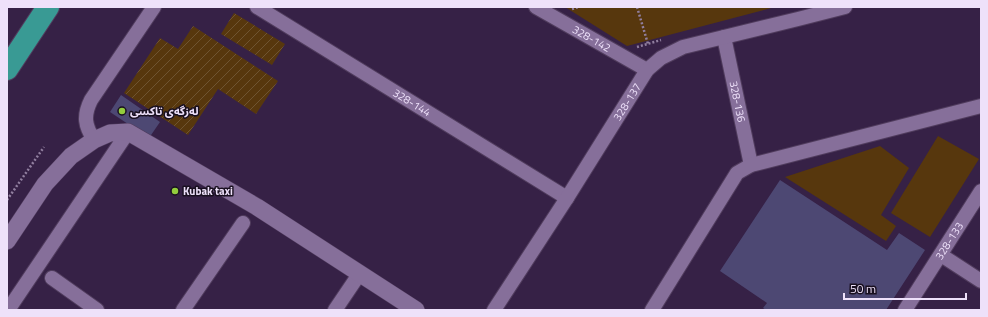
<svg xmlns="http://www.w3.org/2000/svg" width="988" height="317" viewBox="0 0 988 317" font-family="'Titillium Web','Noto Sans Arabic',sans-serif">
	<defs>
		<pattern id="garden-furrows" width="10" height="10" patternUnits="userSpaceOnUse"><rect width="10" height="10" fill="#57370d"/><path d="M-1 1l2-2M0 10L10 0M9 11l2-2" fill="none" stroke="#6f5431"/></pattern>
	</defs>
	<rect width="100%" height="100%" fill="#362146"/>
	<path fill="#57370d" d="M565,7H775L627,46Z
		M938,136L979,159L930,237L891,213Z
		M880,146L909,168L881,215L896,226L886,241L785,177Z"/>
	<path fill="url(#garden-furrows)" d="M234,13L285,44L272,65L221,34Z
		M193,26L278,81L256,114L218,89L188,135L124,93L160,38L178,49Z"/>
	<path fill="#4d4873" d="M121,95L160,122L149,138L110,112Z
		M780,180L887,250L899,233L925,250L886,310H766L763,308L767,303L720,271Z"/>
	<g fill="none" stroke-linecap="round" stroke-linejoin="round">
		<defs>
			<g id="minor">
				<path id="s1" d="M257,7L567,198"/>
				<path id="s2" d="M536,7L647,70"/>
				<path id="s3" d="M724,37L751,165"/>
				<path d="M94,140C85,126 83,116 91,100L154,7"/>
				<path d="M941,255L981,281"/>
				<path d="M52,278L97,310"/>
				<path d="M8,310L128,132"/>
				<path d="M183,310L243,223"/>
				<path d="M335,310L360,273"/>
				<path id="s4" d="M494,310L567,198L647,70L661,58L683,47L798,19L845,7"/>
				<path d="M652,310L737,173L751,165L981,106"/>
				<path id="s5" d="M905,310L981,191"/>
			</g>
			<path id="tertiary" d="M7,241L45,184L71,156L94,140L110,133L128,132L257,207L416,310"/>
			<path id="motorway" d="M7,69L48,7"/>
		</defs>
		<use href="#minor" stroke="#503c5d" stroke-width="16"/>
		<use href="#tertiary" stroke="#503c5d" stroke-width="18"/>
		<use href="#motorway" stroke="#503c5d" stroke-width="24"/>
		<path stroke="#917f9f" stroke-width="2.5" stroke-dasharray="2 2" stroke-linecap="butt" d="M637,7L648,44
			M572,9L579,7
			M637,47L661,40
			M7,200L44,147"/>
		<use href="#minor" stroke="#866f9a" stroke-width="14"/>
		<use href="#tertiary" stroke="#866f9a" stroke-width="17"/>
		<use href="#motorway" stroke="#399a94" stroke-width="22"/>
	</g>
	<g fill="#93cd3d" stroke="#191020" stroke-width="1.5">
		<circle cx="122" cy="111" r="4"/>
		<circle cx="175" cy="191" r="4"/>
	</g>
	<g text-anchor="middle" dominant-baseline="central" stroke-width="3" stroke-linejoin="round" paint-order="stroke">
		<g font-size="11" fill="#eee1fa" stroke="#191020">
			<text stroke="none"><textPath href="#s2" startOffset="64">328-142</textPath></text>
			<text stroke="none"><textPath href="#s3" startOffset="66">328-136</textPath></text>
			<text stroke="none"><textPath href="#s1" startOffset="182">328-144</textPath></text>
			<text stroke="none"><textPath href="#s4" startOffset="247">328-137</textPath></text>
			<text stroke="none"><textPath href="#s5" startOffset="82">328-133</textPath></text>
		</g>
		<g font-size="11" font-weight="bold" fill="#eee1fa" stroke="#191020" text-anchor="start">
			<text x="130" y="111">لەزگەی تاکسی</text>
			<text x="183" y="191">Kubak taxi</text>
		</g>
	</g>
	<rect width="988" height="317" fill="none" stroke="#eee1fa" stroke-width="16"/>
	<path d="M844 293v6h122v-6" fill="none" stroke="#eee1fa" stroke-width="2"/>
	<text x="850" y="293" font-size="12" fill="#eee1fa" stroke="#191020" stroke-width="3" paint-order="stroke">50 m</text>
</svg>
